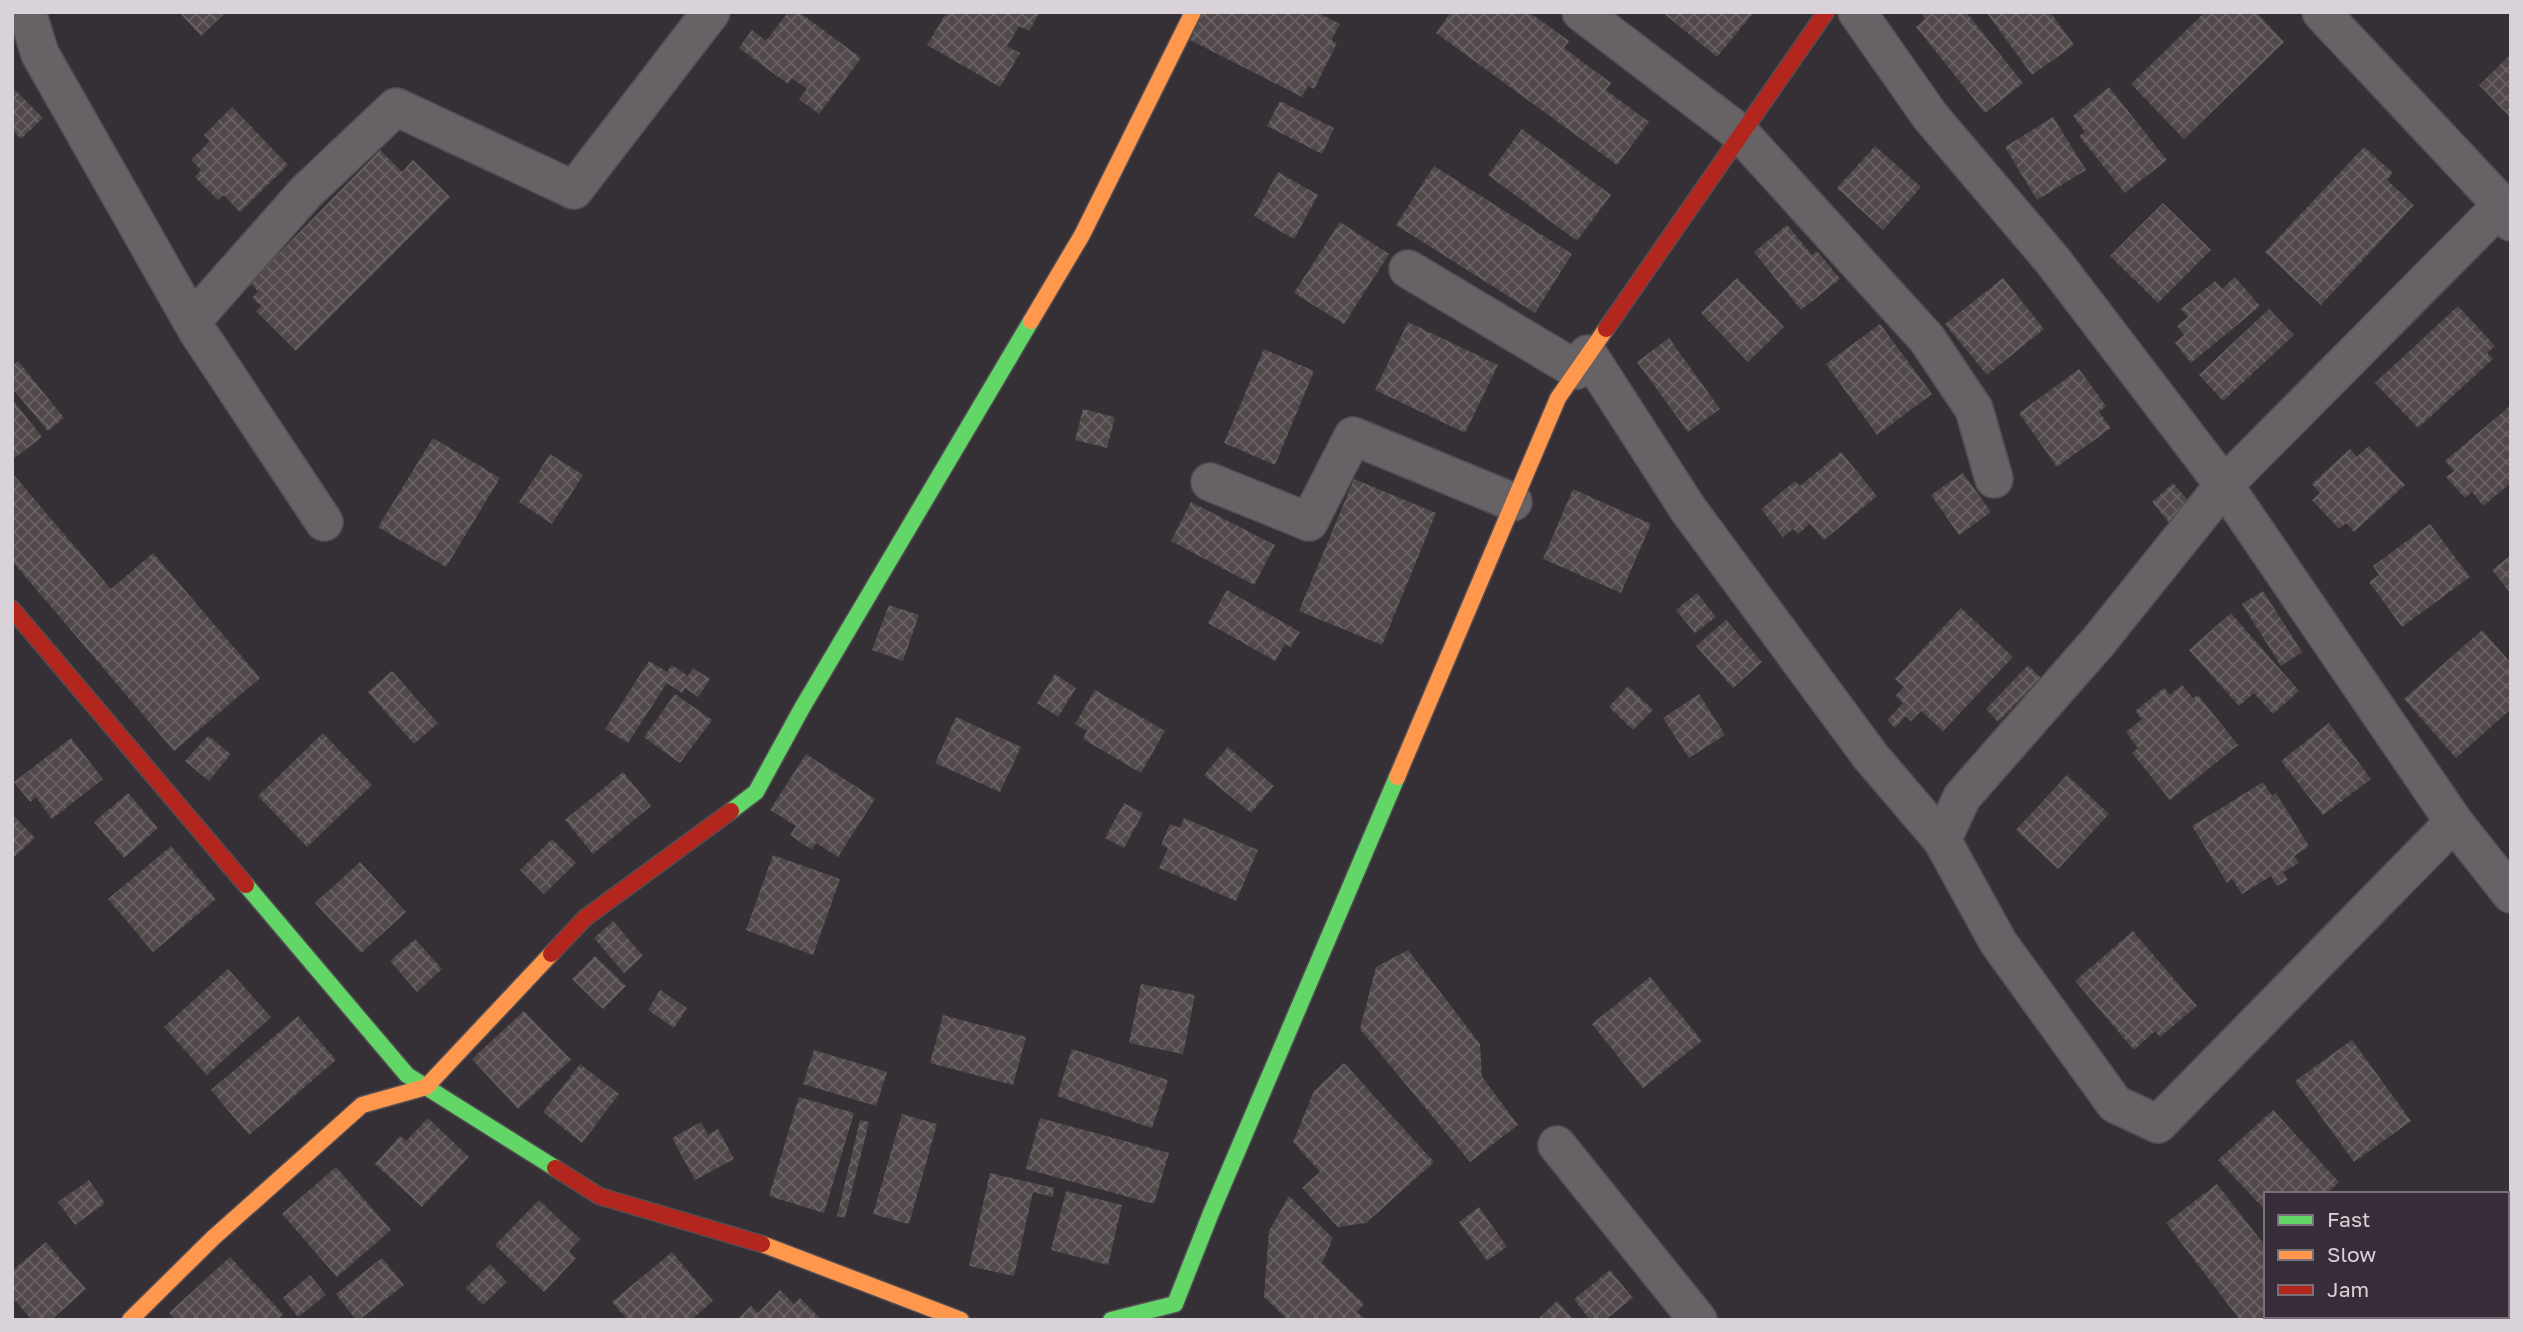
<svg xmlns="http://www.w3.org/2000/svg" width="2523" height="1332" viewBox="0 0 2523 1332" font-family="'Golos Text',sans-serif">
	<defs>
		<pattern id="building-cross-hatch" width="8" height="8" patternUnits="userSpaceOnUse" patternTransform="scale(1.75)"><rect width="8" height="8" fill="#51484a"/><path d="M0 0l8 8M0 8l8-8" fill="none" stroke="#696264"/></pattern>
	</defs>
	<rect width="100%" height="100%" fill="#353035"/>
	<path fill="url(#building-cross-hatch)" d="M179,12H226L201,36Z
		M788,12H799L861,58L819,114L799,99L807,89L792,78L788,84L739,48L752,30L766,41Z
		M947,12H1040L1029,31L1019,26L1007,46L1020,53L1000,87L927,45Z
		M1201,12H1317L1340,24L1331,40L1337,43L1314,89L1308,86L1302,97L1188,39Z
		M1451,12H1529L1569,41L1564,48L1611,83L1606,90L1649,122L1617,165L1436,33Z
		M1662,12H1754L1717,57Z
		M1920,12H1966L2023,83L1985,113L1916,27L1925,19Z
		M1986,12H2050L2074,45L2032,75Z
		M2205,12H2256L2284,42L2184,139L2131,84Z
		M2511,54V118L2479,85Z
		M12,87L43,118L21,139L12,130Z
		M2109,87L2167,160L2125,193L2079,136L2085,132L2073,116Z
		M1280,101L1334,128L1322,154L1267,126Z
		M232,107L288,165L240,212L224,195L218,200L195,177L201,170L191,160L210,141L204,135Z
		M2053,117L2086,170L2037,200L2005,147Z
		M1522,129L1611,195L1577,241L1488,175Z
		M1875,146L1921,187L1883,230L1837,188Z
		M2364,147L2393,173L2387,180L2414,205L2321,305L2265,252Z
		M380,150L402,172L413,160L450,197L296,351L256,311L261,306L252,298L258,291L250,283Z
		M1434,166L1572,254L1535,313L1396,225Z
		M1278,172L1318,195L1294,239L1254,216Z
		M2163,203L2211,250L2158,303L2110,256Z
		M1340,222L1389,254L1344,324L1294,293Z
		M1787,225L1812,255L1817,251L1840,279L1801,310L1754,252Z
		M2235,277L2260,306L2191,363L2175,343L2184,335L2177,326L2188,317L2181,309L2215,281L2222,289Z
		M1737,278L1784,327L1748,362L1701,313Z
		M2003,278L2044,329L1987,375L1945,324Z
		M2458,306L2495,346L2487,353L2493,359L2418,428L2375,383Z
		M2269,309L2294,335L2223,401L2199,375Z
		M1408,322L1498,365L1465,433L1375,390Z
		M1880,324L1932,394L1877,435L1826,364Z
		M1669,338L1720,409L1688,432L1637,362Z
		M1264,349L1314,371L1275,465L1224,443Z
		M18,361L64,418L48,431L12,388V366Z
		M2079,369L2106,406L2099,412L2111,428L2057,467L2019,413Z
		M12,399L42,437L12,460Z
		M2511,405V483L2483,506L2472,492L2465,498L2446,477L2454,471L2445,461Z
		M1083,409L1115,417L1107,448L1075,440Z
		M433,438L500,478L446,567L378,527Z
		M2369,446L2405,485L2354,532L2346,523L2339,529L2312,500L2320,493L2312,484L2350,449L2357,457Z
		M1841,452L1877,496L1824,540L1810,524L1798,534L1793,529L1783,537L1761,509L1795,481L1800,486Z
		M550,454L583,475L552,524L519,502Z
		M12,473L111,589L153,553L260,678L174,751L12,561Z
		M1963,473L1991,512L1959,535L1931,495Z
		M1354,479L1436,513L1382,645L1299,611Z
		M2173,483L2192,505L2170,524L2152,502Z
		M1573,489L1651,524L1621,593L1543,559Z
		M1191,502L1275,545L1254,585L1171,541Z
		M2430,524L2470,577L2402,627L2369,582L2379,575L2373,566Z
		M2511,555V594L2492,570Z
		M1227,590L1300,632L1291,647L1285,644L1275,661L1208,623Z
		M2263,591L2302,652L2281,666L2242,604Z
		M1697,593L1716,617L1695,633L1676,610Z
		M889,605L919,615L903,661L872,650Z
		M1961,608L2013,657L1943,731L1921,711L1911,721L1906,716L1895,728L1887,720L1903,703L1895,696L1904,687L1895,679Z
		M2231,613L2299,691L2273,714L2254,693L2239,706L2189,650Z
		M1726,620L1762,662L1733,688L1696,646Z
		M2482,630L2511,663V709L2456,758L2404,699Z
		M649,661L667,672L672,665L688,676L693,668L710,679L698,697L685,688L682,693L667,683L628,743L605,729Z
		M2028,665L2041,678L1998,722L1986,709Z
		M392,671L438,723L414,744L368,692Z
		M1055,674L1076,688L1058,717L1037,703Z
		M2182,685L2193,698L2198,695L2238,745L2170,800L2132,753L2138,748L2126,732L2142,719L2135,711L2164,688L2170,695Z
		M1628,686L1653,710L1633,730L1609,707Z
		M1095,690L1165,731L1141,773L1083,739L1087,731L1075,724Z
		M675,694L712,720L680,763L644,737Z
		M1699,694L1725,735L1689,758L1663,718Z
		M956,717L1021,747L1000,792L935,763Z
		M2329,723L2371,779L2323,815L2281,761Z
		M323,733L372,785L307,847L258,796Z
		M208,736L231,754L209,781L185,761Z
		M71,738L103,779L52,819L36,797L30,802L14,782Z
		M1228,747L1274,786L1251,813L1204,775Z
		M806,754L875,799L838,857L816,843L812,850L790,835L796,826L770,810Z
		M623,772L651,806L593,854L565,820Z
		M2067,775L2109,814L2058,869L2016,830Z
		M2263,782L2272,796L2276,793L2309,846L2294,856L2299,863L2283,872L2288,880L2277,886L2271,876L2242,894L2232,879L2227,883L2192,826Z
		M128,793L158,828L124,858L94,822Z
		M1124,803L1143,813L1124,848L1105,838Z
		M12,814L35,838L14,857L12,856Z
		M1184,818L1258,850L1236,901L1159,868L1168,848L1161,845L1170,824L1180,828Z
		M552,839L576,863L544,894L520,870Z
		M171,846L216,899L153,952L108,899Z
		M773,855L840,879L813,955L746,930Z
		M360,862L406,912L361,953L315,903Z
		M613,921L643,956L624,973L594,938Z
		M2133,931L2197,1006L2160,1037L2155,1031L2134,1050L2075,981Z
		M415,939L442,969L417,992L390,961Z
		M1408,950L1480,1044L1482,1077L1518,1125L1470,1162L1360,1029L1376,967Z
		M595,956L626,986L603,1009L572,979Z
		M228,969L271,1017L207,1075L164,1027Z
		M1650,977L1702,1041L1643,1088L1592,1024Z
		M1141,984L1195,995L1183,1054L1129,1043Z
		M660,990L687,1008L674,1028L648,1010Z
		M524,1011L571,1060L518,1109L472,1059Z
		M943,1015L1026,1037L1013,1085L930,1063Z
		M298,1016L336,1060L249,1135L211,1090Z
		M2352,1040L2411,1121L2354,1162L2295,1081Z
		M1072,1049L1168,1080L1152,1128L1057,1096Z
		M814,1050L887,1072L876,1106L803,1084Z
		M1344,1063L1434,1162L1366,1223L1338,1227L1302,1188L1320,1172L1293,1142L1314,1091Z
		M580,1064L619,1094L582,1143L543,1112Z
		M799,1097L854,1113L824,1213L769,1196Z
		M2273,1110L2339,1182L2326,1194H2266V1211L2218,1160Z
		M902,1114L937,1124L909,1224L873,1214Z
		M428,1118L469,1157L422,1207L375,1164L400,1136L406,1141Z
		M1040,1118L1169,1153L1154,1204L1026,1169Z
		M860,1120L869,1122L845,1218L837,1216Z
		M701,1122L708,1135L718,1129L734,1159L695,1180L672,1138Z
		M336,1167L391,1230L337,1277L282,1214Z
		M990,1173L1054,1188L1053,1197L1033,1192L1014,1276L969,1266Z
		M89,1180L105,1203L75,1225L58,1202Z
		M2217,1184L2266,1247V1316H2318L2321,1320H2240L2166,1223Z
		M1066,1191L1122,1205L1108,1265L1051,1250Z
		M1289,1196L1333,1238L1322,1263L1364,1304L1357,1312L1366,1320H1288L1264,1297L1269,1231Z
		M539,1200L580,1239L569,1251L576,1258L544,1292L495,1245Z
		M1479,1207L1507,1247L1487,1261L1459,1222Z
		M46,1242L86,1289L51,1320H32L12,1297V1271Z
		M672,1252L713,1301L691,1320H628L612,1302Z
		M230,1257L283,1314L277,1320H176L169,1313Z
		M382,1258L404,1285L359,1320H356L336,1294Z
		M490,1264L507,1282L483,1305L466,1288Z
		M1610,1270L1633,1298L1605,1320H1590L1574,1299Z
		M310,1275L326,1295L298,1317L283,1298Z
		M780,1290L794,1304L800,1298L822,1320H737L751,1306L758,1313Z
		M1557,1301L1574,1320H1537Z"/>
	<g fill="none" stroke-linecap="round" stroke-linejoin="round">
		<defs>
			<path id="street" d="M27,12L40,54L198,332L324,522
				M1581,12L1741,134L1927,339L1974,409L1994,479
				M1857,12L1930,116L2053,261L2224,485L2454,822L2511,894
				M2321,12L2502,205L2511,222
				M1408,269L1577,370
				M192,321L306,192L396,107L574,190L711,12
				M1588,354L1688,509L1871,757L1942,840
				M1210,482L1309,522L1353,436L1513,502
				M2454,822L2158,1124L2115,1104L1998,942L1942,840L1962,797L2098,642L2224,485L2502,205
				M1557,1145L1698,1320"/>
			<path id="fast" d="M731,811L756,792L802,708L1031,321
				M246,885L407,1075L555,1168
				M1111,1320L1175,1304L1211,1213L1397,777"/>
			<path id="slow" d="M1031,321L1082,235L1193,12
				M1397,777L1558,398L1606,329
				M762,1244L961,1320
				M130,1320L213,1238L362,1105L426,1087L551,954"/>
			<path id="jam" d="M1606,329L1826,12
				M12,609L246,885
				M551,954L585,918L731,811
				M555,1168L599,1196L762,1244"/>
		</defs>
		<use href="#street" stroke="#524d52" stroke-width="40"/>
		<use href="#fast" stroke="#524d52" stroke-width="19"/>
		<use href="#slow" stroke="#524d52" stroke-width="19"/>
		<use href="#jam" stroke="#524d52" stroke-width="19"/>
		<use href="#street" stroke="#666266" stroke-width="37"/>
		<use href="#fast" stroke="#63d668" stroke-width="16"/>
		<use href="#slow" stroke="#ff974d" stroke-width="16"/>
		<use href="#jam" stroke="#b3261e" stroke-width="16"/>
	</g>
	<rect width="2523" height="1332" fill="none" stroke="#d9d2d9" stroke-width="28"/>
	<rect x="2264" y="1192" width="245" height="126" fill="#372d38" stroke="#786f78" stroke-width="2"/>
	<rect x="2278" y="1215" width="35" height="10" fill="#63d668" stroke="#786f78" stroke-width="2"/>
	<text x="2327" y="1227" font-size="21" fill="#d9d2d9">Fast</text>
	<rect x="2278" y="1250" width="35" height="10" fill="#ff974d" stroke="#786f78" stroke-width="2"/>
	<text x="2327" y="1262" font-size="21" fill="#d9d2d9">Slow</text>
	<rect x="2278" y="1285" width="35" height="10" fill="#b3261e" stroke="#786f78" stroke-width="2"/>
	<text x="2327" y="1297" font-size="21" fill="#d9d2d9">Jam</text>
</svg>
